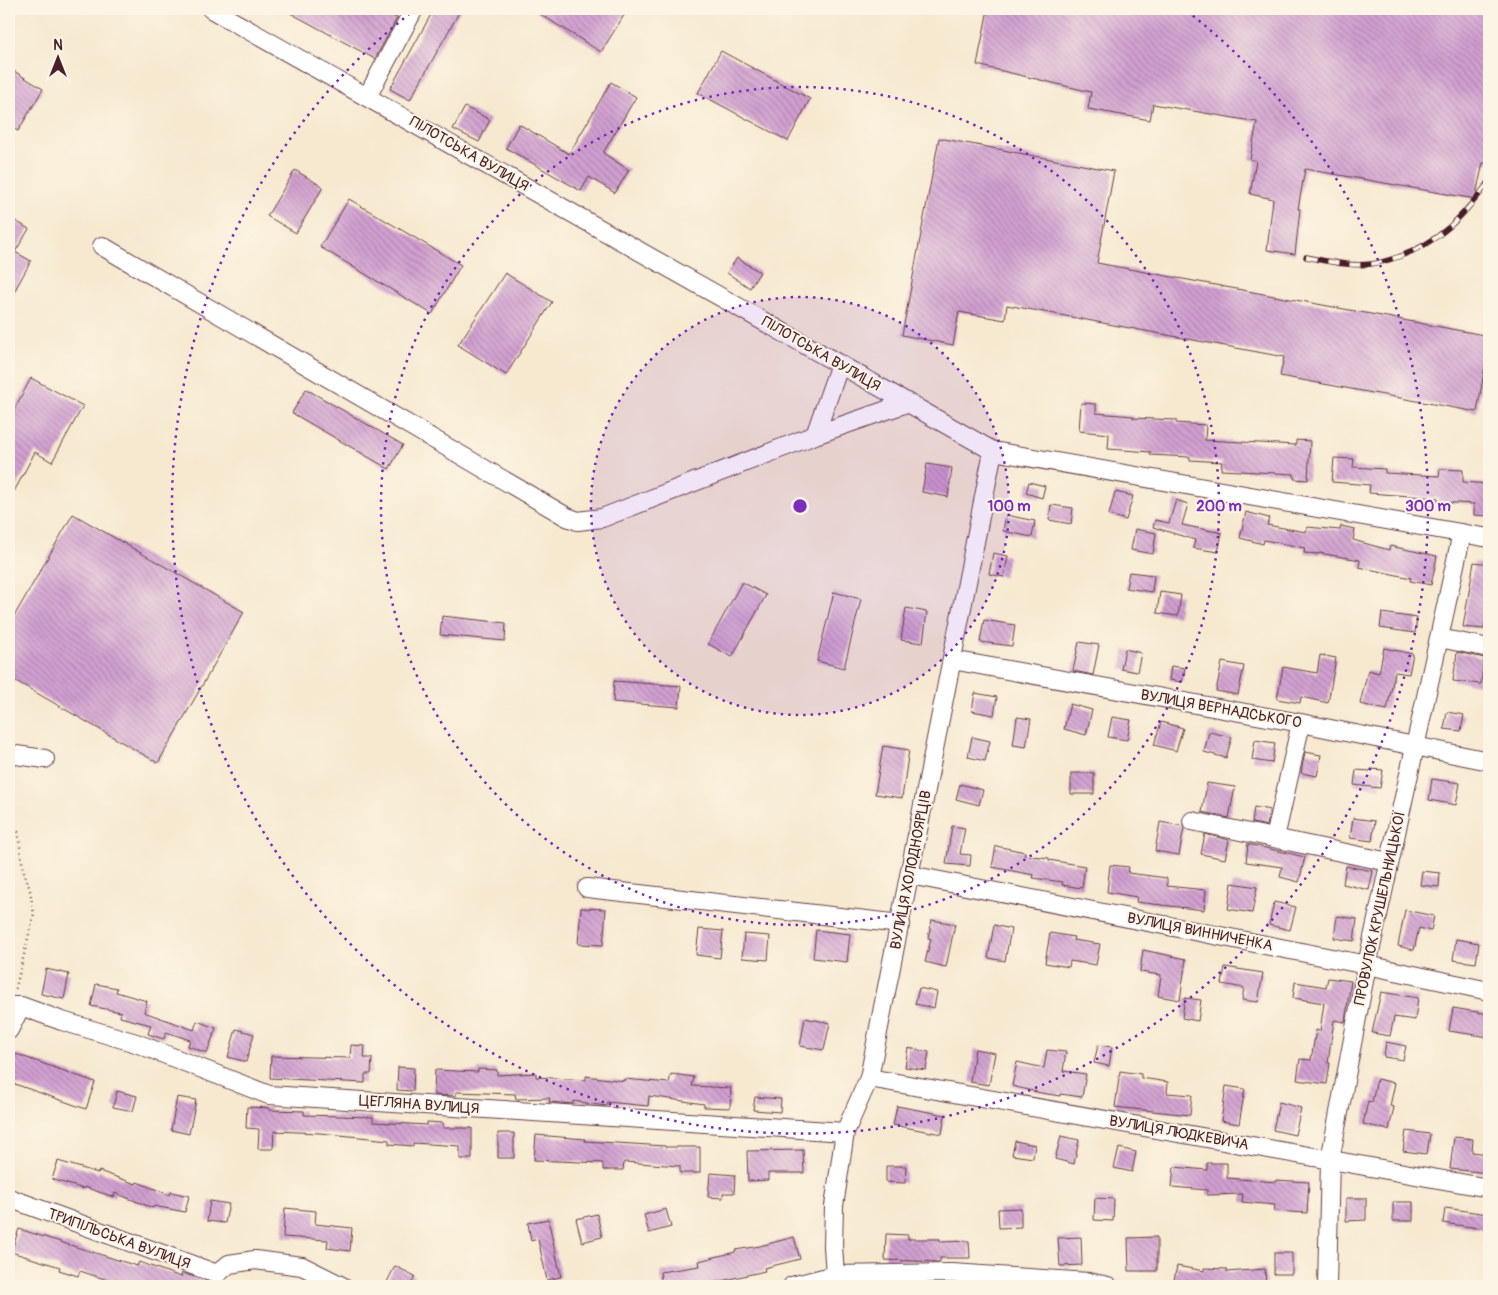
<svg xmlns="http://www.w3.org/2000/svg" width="1498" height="1295" viewBox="0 0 1498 1295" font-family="Pangolin,sans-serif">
	<defs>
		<pattern id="building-back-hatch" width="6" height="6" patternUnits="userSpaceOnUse" patternTransform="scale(1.25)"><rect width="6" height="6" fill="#d1a0d1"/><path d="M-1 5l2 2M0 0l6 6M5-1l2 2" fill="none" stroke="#ac82aa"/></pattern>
	</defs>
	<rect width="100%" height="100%" fill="#fcf5e5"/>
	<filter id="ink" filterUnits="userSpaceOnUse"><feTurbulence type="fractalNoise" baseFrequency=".02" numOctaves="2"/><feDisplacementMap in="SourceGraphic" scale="10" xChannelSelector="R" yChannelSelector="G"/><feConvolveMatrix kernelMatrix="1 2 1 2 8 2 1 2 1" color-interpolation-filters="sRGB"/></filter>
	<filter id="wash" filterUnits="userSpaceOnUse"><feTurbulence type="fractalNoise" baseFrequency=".0096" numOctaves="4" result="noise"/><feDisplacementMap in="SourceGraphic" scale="20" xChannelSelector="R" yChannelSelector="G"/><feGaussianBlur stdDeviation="1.12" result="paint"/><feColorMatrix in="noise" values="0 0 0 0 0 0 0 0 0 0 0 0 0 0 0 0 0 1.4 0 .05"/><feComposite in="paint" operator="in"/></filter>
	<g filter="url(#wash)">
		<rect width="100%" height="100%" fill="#f6e9d0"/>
		<g id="blocks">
			<path fill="url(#building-back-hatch)" d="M283,9H380L397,18L375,59Z
				M434,9H461L410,100L390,89Z
				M532,9H628L601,52Z
				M988,9H1489V164L1483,163L1475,199L1305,169L1298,209H1300L1295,254L1267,250L1273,199L1250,194L1256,161L1250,159L1257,122L1153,104L1150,120L1088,109L1091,92L977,65Z
				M721,51L810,99L788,141L698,93Z
				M9,68L43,89L18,131L9,126Z
				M611,82L636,97L603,153L629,170L615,193L589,177L581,191L506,148L519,124L569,154Z
				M465,107L490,120L479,142L453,129Z
				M939,138L1114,171L1097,263L1489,336V344L1477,412L1280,376L1284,357L1007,305L1005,320L959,312L953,345L902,335Z
				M295,170L323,187L296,233L267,216Z
				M349,199L461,265L432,314L320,247Z
				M9,217L29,229L15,252L31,261L9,301Z
				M737,258L760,272L750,288L727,273Z
				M505,273L552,302L506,375L458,345Z
				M31,378L83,406L52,462L35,452L9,501V419Z
				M306,389L403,445L389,469L292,413Z
				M1081,403L1096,404V413L1133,416V418L1176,420V423L1206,425L1205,440L1296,445V440L1310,441L1308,480L1294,479V474L1221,470L1222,462L1190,460V457L1150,455L1151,452L1108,449L1109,434L1079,431Z
				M1334,458L1354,459L1353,467L1385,469V473L1439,476L1440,469L1463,470V482L1489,484V516L1474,515V504L1438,502V498L1369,493L1370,485L1332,482Z
				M927,464L952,468L948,497L922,492Z
				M1029,482L1045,486L1042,498L1026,493Z
				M1115,492L1133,496L1126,520L1109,515Z
				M1176,500L1188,504L1182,525L1222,533L1218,552L1193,548L1195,540L1153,527L1155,520L1169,523Z
				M1051,505L1073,508L1071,524L1049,520Z
				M1246,512L1269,518L1267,525L1306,532L1307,527L1340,530L1341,526L1355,529L1353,540L1389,550L1390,546L1437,556L1431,585L1410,581L1411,578L1359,567L1360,560L1319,553V554L1304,553L1305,548L1264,540L1263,544L1240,538Z
				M73,514L244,612L158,763L9,677V625Z
				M1006,515L1035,521L1032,537L1003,531Z
				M1135,529L1156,533L1153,554L1131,550Z
				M993,553L1008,556L1004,577L989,574Z
				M1474,562L1489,564V597L1484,629L1463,627Z
				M1129,572L1154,575L1152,592L1126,588Z
				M742,582L766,595L732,657L708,644Z
				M834,592L861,599L844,668L817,661Z
				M1160,592L1181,595L1178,616L1157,613Z
				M906,608L927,612L923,643L901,640Z
				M1382,613L1417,618L1415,633L1380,628Z
				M442,616L506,623L505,641L440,635Z
				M984,620L1015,625L1012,646L980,642Z
				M1079,642L1099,645L1093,675L1073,671Z
				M1384,648L1413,654L1409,674L1395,672L1387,710L1360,704L1368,670L1379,673Z
				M1125,649L1141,653L1137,672L1121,669Z
				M1457,652L1484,658L1481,684L1453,681Z
				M1320,655L1336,658L1328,703L1301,697L1300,703L1277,699L1283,667L1317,673Z
				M1222,662L1244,666L1238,695L1216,691Z
				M1171,666L1185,668L1182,682L1169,680Z
				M614,681L681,686L679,707L613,702Z
				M975,693L997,697L994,715L972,711Z
				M1070,704L1092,710L1086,735L1064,729Z
				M1447,712L1464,715L1461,731L1444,729Z
				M1017,717L1031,719L1026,747L1013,745Z
				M1112,717L1131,720L1127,740L1108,737Z
				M1161,722L1183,728L1176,751L1154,745Z
				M1209,732L1232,737L1226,758L1204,752Z
				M972,737L990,741L985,761L968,757Z
				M1255,740L1275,743L1272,763L1252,760Z
				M883,746L909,750L902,798L875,794Z
				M1305,752L1321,755L1317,776L1301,773Z
				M1371,769L1383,770L1380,788L1354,785L1356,770L1370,771Z
				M1071,773H1094V794H1071Z
				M1432,779L1460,783L1456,805L1429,800Z
				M1207,783L1235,787L1229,818L1202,812Z
				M960,784L983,790L979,805L956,799Z
				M1254,807L1270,810L1267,826L1252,823Z
				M1353,818L1375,821L1372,841L1350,838Z
				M1160,822L1183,826L1184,828L1179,855L1155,851Z
				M952,826L965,828L960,854L971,855L970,866L946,864Z
				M1205,834L1229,840L1225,859L1201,854Z
				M1248,844L1305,857L1299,882L1280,877L1282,867L1246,862Z
				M996,846L1025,852L1024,855L1049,858V860L1085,866L1082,888L1062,885L1063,882L1033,878L1034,875L992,867Z
				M1110,865L1129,867L1128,873L1167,878V886L1206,890L1204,910L1136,902L1137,897L1107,892Z
				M1346,866L1373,871L1369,890L1343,884Z
				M1422,871L1440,873L1439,887L1420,885Z
				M1232,883L1257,887L1252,913L1228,909Z
				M1274,902L1296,907L1290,930L1269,925Z
				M581,908L606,909L603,945L578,944Z
				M1405,910L1434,916L1431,931L1419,928L1414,950L1398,946Z
				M1337,916L1357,919L1354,941L1334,938Z
				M932,920L955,924L946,967L925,962L931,939L928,938Z
				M994,925L1011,929L1005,961L988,958Z
				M699,929L723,931L720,958L696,955Z
				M816,930L850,934L847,962L813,958Z
				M1050,933L1074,937L1073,940L1100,944L1096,965L1070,961L1069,967L1045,963Z
				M744,934L770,936L768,960L742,958Z
				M1456,939L1479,943L1476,963L1453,960Z
				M1143,950L1186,959L1180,1000L1158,996L1161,975L1140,972Z
				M1225,967L1263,973L1258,1002L1242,1000L1244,988L1222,984Z
				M46,969L69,974L64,999L41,994Z
				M1328,978L1351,981L1345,1022L1334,1020L1328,1063H1330L1327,1084L1297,1080L1300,1059L1311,1060L1316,1030L1320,1031L1324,1003L1293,998L1295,982L1326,987Z
				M96,984L117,988L116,992L147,1001L144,1012L194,1030L197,1021L216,1028L207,1053L188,1046L190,1040L166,1032L164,1039L148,1034L151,1025L120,1017L121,1012L91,1006Z
				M919,988L937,992L934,1008L915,1004Z
				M1381,992L1418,998L1415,1020L1394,1017L1390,1036L1372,1033Z
				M1185,998L1201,1000L1198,1021L1182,1018Z
				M1453,1008L1489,1014V1037L1449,1031Z
				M805,1018L830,1023L824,1050L800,1046Z
				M236,1029L254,1034L246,1062L228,1057Z
				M1386,1042L1406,1046L1403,1060L1384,1057Z
				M351,1045L365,1046L364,1058H372L371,1074H365V1083L270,1078L271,1056L350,1058Z
				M1098,1045L1112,1047L1109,1066L1094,1063Z
				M908,1048L929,1052L926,1070L905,1067Z
				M975,1049L995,1053L989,1085L970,1082Z
				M1047,1050L1066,1052L1063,1071L1086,1074L1082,1097L1060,1094V1096L1041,1093L1012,1086L1017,1062L1044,1068Z
				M16,1054L95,1082L86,1109L9,1082V1075Z
				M398,1067L414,1068L413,1091L397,1090Z
				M478,1069L497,1070V1075L536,1073V1077L586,1080V1076L624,1081V1079L669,1083L671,1074L694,1077L692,1086L731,1088L730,1108L704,1107V1104L649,1096L648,1106L607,1102L606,1106L573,1101V1104L549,1102L550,1098L516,1099L515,1094L456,1092V1096L434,1095L435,1070L478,1072Z
				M1120,1071L1141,1074V1078L1168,1082L1167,1093L1192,1095L1190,1115L1115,1107Z
				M1377,1079L1395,1083L1390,1106L1394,1107L1389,1130L1363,1124L1368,1101L1372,1102Z
				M1226,1086L1245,1089L1239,1124L1221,1121Z
				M117,1091L137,1096L133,1111L113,1107Z
				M177,1097L196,1100L189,1134L171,1130Z
				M755,1097L781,1099L780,1112L753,1110Z
				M1279,1102L1301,1108L1295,1135L1273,1130Z
				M897,1106L945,1115L942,1134L893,1125Z
				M247,1107L270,1108L269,1110L304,1111V1115L373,1117V1122L427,1125V1122L443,1123V1128H472V1159H460V1146L413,1143V1146L389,1144V1140L320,1133L274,1131L273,1149H258L259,1129L246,1128Z
				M1406,1131L1430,1134L1427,1154L1403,1151Z
				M498,1133H514V1158H498Z
				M536,1135L585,1139V1141L665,1146V1147H700V1173H680V1166L624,1162L623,1170H603V1163L534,1160Z
				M1061,1136L1079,1140L1074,1164L1055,1159Z
				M1454,1137L1473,1139L1472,1152L1489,1154V1173L1450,1169Z
				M1015,1141L1035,1145L1033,1158L1012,1155Z
				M1119,1148L1136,1152L1132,1172L1114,1168Z
				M803,1150L804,1173H768V1180L748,1181L747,1151Z
				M58,1161L98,1173L99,1171L136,1184L137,1182L170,1195L171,1192L189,1196L185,1212L154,1206L153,1208L115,1193L114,1197L84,1187L83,1189L52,1179Z
				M1207,1163H1227V1178L1276,1182V1180L1309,1182L1307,1213L1274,1211L1275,1205L1242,1202L1243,1194L1207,1195V1190L1172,1187L1174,1167L1207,1170Z
				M886,1166H906L905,1183L886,1182Z
				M710,1173L735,1175L734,1193H723V1198L708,1197Z
				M1095,1198L1114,1199L1113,1221L1094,1220Z
				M1346,1198H1366V1220L1346,1221Z
				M210,1201L229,1204L225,1223L207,1221Z
				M1393,1202H1413V1221H1393Z
				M285,1208L316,1211L315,1224L352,1228L350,1251L327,1248L328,1240L283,1237Z
				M1021,1208V1227L999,1228L998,1209Z
				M1445,1208L1488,1214L1486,1229L1443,1223Z
				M666,1209L671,1227L649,1233L644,1215Z
				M597,1214L602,1237L582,1242L576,1219Z
				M548,1219L561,1277L547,1280L538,1239L531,1241L528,1223Z
				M19,1229L137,1266L139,1262L181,1277L182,1273L217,1284V1286H126L80,1271L78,1276L59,1270L60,1267L11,1252Z
				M886,1234L908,1235V1239H940V1242L969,1241L970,1258H940V1262L885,1260Z
				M794,1237L800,1259L764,1268L765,1271L699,1286H662L660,1272L700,1266L699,1261L735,1252V1250L760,1246Z
				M1081,1237L1082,1265L1060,1266L1058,1238Z
				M1157,1237V1271H1129L1128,1238Z
				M1274,1253H1292V1274H1274Z
				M395,1266L415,1276L410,1286H385Z
				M1177,1266L1204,1271V1268L1227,1269V1272L1265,1269L1266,1286H1182L1173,1285Z"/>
		</g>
	</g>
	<g filter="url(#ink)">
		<use href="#blocks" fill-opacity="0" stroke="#643d44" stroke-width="1"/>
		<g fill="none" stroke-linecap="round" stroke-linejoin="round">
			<defs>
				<path id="minor" d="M211,9L993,451L1489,538
					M367,97L414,9
					M102,246L567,517L578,521L602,518L815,435L907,403
					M815,435L840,364
					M1439,638L1489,648
					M952,660L1301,723L1489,761
					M9,754L45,759
					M1192,821L1389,862
					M1275,838L1301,723
					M910,875L1367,965L1489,991
					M587,888L901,924
					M9,1006H21L62,1021L136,1043L269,1095L845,1132
					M9,1030L21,1006
					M869,1078L1489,1188
					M9,1198L217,1274L229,1264L255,1260L302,1266L342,1286
					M792,1286L835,1275L952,1273L1089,1282L1108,1286
					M840,1286L835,1275L833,1246L834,1206L845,1132L869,1078L993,451
					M1327,1286L1330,1160L1367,965L1462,533"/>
			</defs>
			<use href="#minor" stroke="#643d44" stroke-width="20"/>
			<path stroke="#643d44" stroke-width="2.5" stroke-dasharray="1 4" stroke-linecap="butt" d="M9,827L18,832L23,869L30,890L34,914L15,991"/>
			<use href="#minor" stroke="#fff" stroke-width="18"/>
			<defs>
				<path id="rail" d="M1306,257C1327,261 1350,267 1371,264C1380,263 1389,260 1398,257C1440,242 1462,217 1489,182"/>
			</defs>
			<use href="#rail" stroke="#4a1f2b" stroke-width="5.5"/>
			<use href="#rail" stroke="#fcf5e5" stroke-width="4" stroke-dasharray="11" stroke-linecap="butt"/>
		</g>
	</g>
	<circle cx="800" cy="506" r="209" fill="#7b2cbf" fill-opacity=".12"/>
	<g fill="none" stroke="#7b2cbf" stroke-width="2.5" stroke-dasharray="2.5 5">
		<circle cx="800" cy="506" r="209"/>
		<circle cx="800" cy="506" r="419"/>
		<path d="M1187 11A628 628 0 1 1 413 11"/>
	</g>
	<g text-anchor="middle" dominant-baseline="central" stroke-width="4" stroke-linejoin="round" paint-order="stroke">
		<g font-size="15" fill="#4a1f2b" stroke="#fcf5e5">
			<text transform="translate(469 154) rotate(30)">ПІЛОТСЬКА ВУЛИЦЯ</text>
			<text transform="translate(821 354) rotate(30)">ПІЛОТСЬКА ВУЛИЦЯ</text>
			<text transform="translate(1221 709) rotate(10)">ВУЛИЦЯ ВЕРНАДСЬКОГО</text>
			<text transform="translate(911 870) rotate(-79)">ВУЛИЦЯ ХОЛОДНОЯРЦІВ</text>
			<text transform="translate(1380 908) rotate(-78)">ПРОВУЛОК КРУШЕЛЬНИЦЬКОЇ</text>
			<text transform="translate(1200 932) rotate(11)">ВУЛИЦЯ ВИННИЧЕНКА</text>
			<text transform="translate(419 1105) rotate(4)">ЦЕГЛЯНА ВУЛИЦЯ</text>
			<text transform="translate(1179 1133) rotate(10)">ВУЛИЦЯ ЛЮДКЕВИЧА</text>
			<text transform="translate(119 1239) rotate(20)">ТРИПІЛЬСЬКА ВУЛИЦЯ</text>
		</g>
	</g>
	<circle cx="800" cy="506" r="8" fill="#7b2cbf" stroke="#fcf5e5" stroke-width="2.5"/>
	<g font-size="15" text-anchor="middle" font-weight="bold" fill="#7b2cbf" stroke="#fcf5e5" stroke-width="4" stroke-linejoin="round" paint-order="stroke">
		<text x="1009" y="511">100 m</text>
		<text x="1219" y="511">200 m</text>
		<text x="1428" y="511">300 m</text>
	</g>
	<rect width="1498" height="1295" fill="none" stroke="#fcf5e5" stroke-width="30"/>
	<g transform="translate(58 58)" stroke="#fcf5e5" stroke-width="4" paint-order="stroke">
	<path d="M0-4L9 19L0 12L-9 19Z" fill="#4a1f2b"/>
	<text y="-8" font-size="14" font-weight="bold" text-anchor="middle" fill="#4a1f2b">N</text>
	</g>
</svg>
